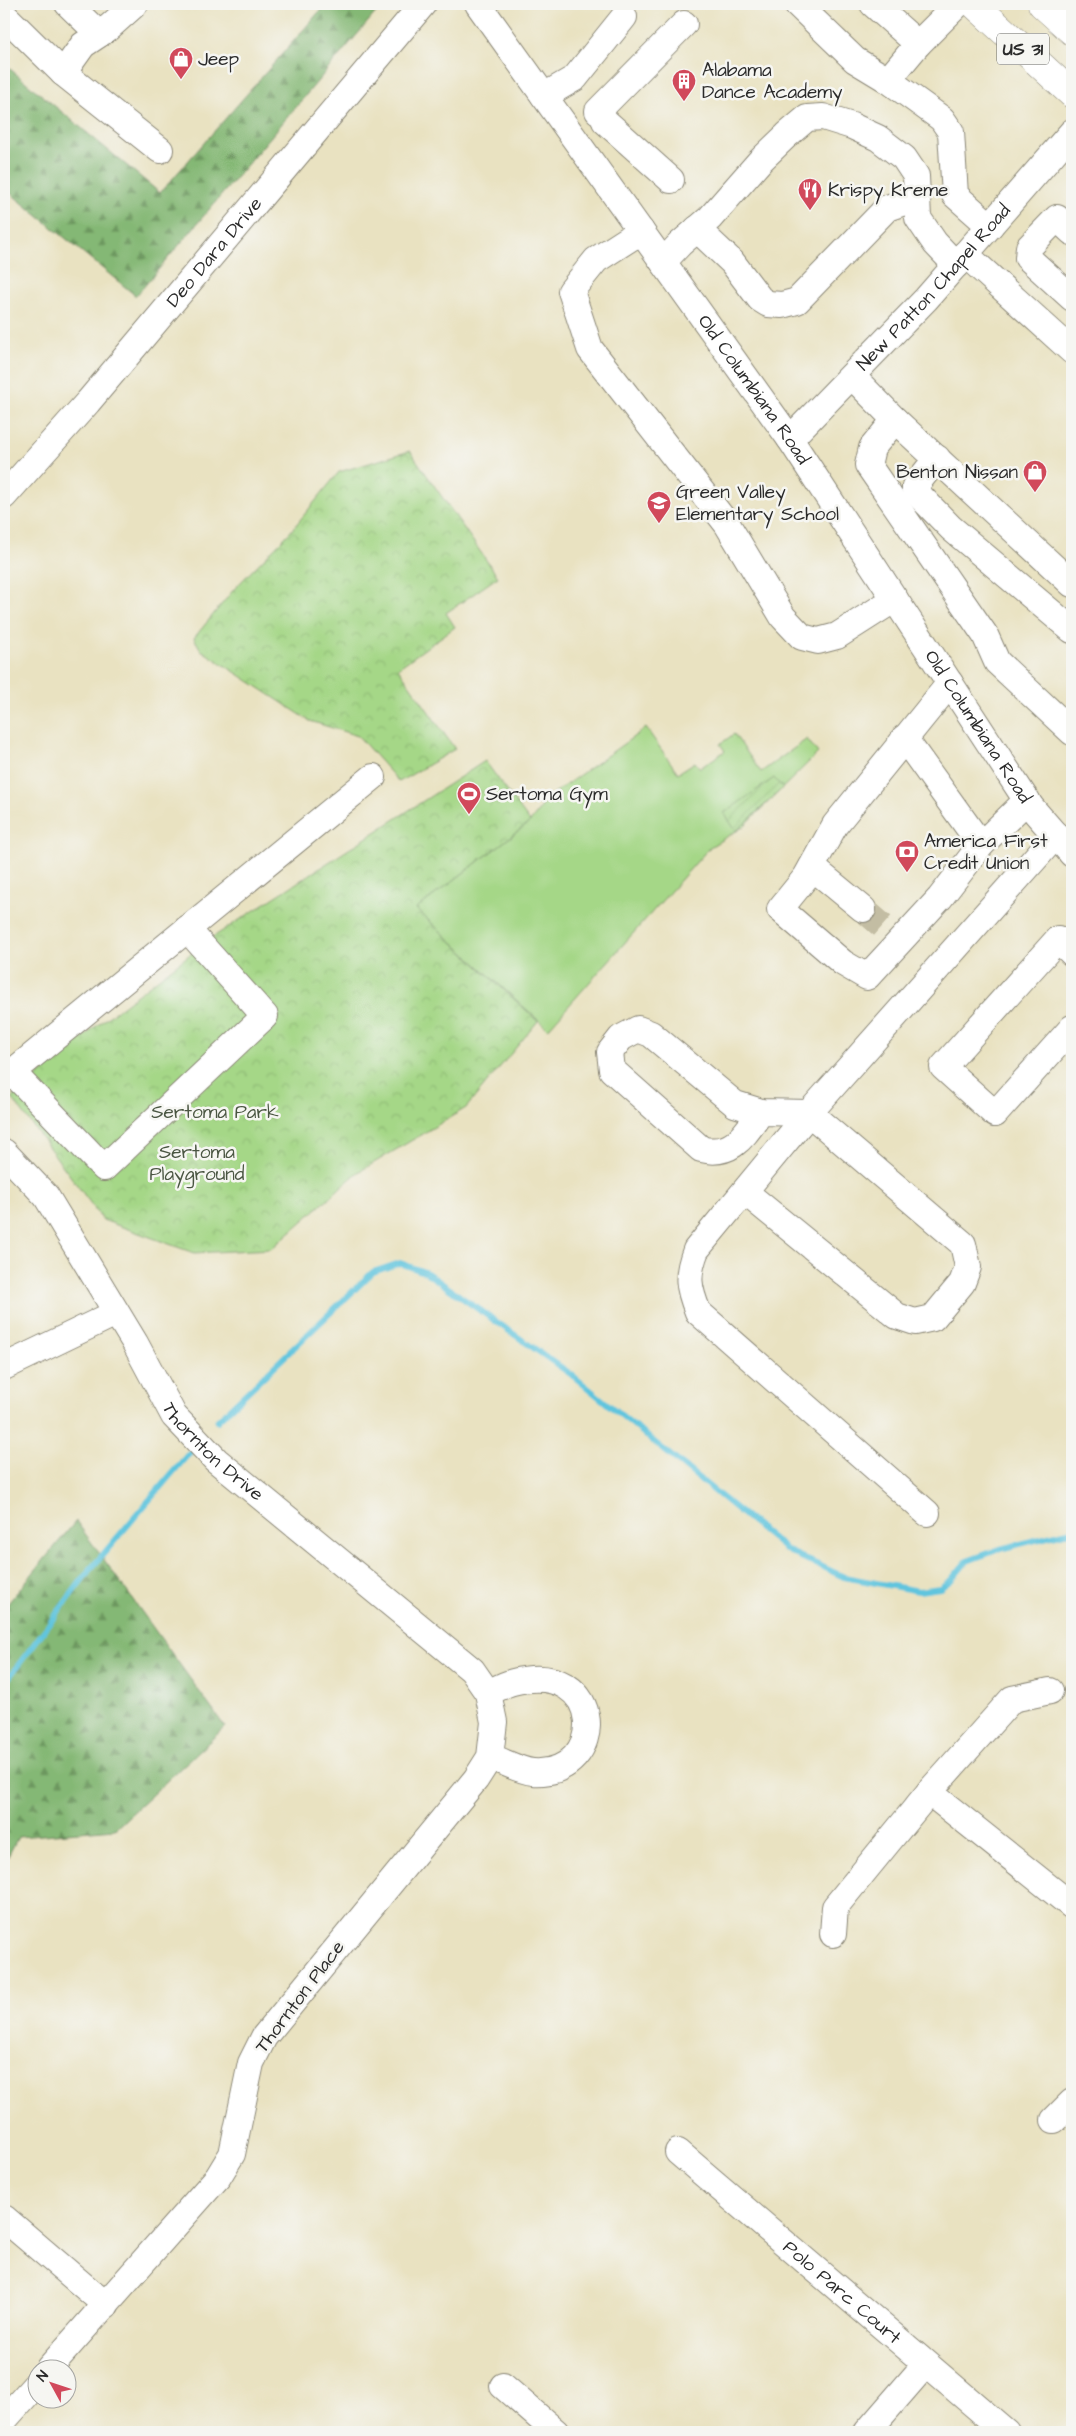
<svg xmlns="http://www.w3.org/2000/svg" width="1076" height="2436" viewBox="0 0 1076 2436" font-family="'Architects Daughter',sans-serif">
	<defs>
		<pattern id="forest-firs" width="22" height="20" patternUnits="userSpaceOnUse" patternTransform="scale(1.25)"><rect width="22" height="20" fill="#84b874"/><path d="M5 1l3.5 6h-7zM16 11l3.5 6h-7z" fill="#6c965f"/></pattern>
		<pattern id="park-crowns" width="20" height="18" patternUnits="userSpaceOnUse" patternTransform="scale(1.25)"><rect width="20" height="18" fill="#a5d787"/><path d="M2 6a3 3 0 1 1 6 0M12 15a3 3 0 1 1 6 0" fill="none" stroke="#8eb975"/></pattern>
		<pattern id="garden-furrows" width="10" height="10" patternUnits="userSpaceOnUse" patternTransform="scale(1.25)"><rect width="10" height="10" fill="#a5d787"/><path d="M-1 1l2-2M0 10L10 0M9 11l2-2" fill="none" stroke="#8eb975"/></pattern>
	</defs>
	<rect width="100%" height="100%" fill="#f6f6f2"/>
	<filter id="ink" filterUnits="userSpaceOnUse"><feTurbulence type="fractalNoise" baseFrequency=".02" numOctaves="2"/><feDisplacementMap in="SourceGraphic" scale="10" xChannelSelector="R" yChannelSelector="G"/><feConvolveMatrix kernelMatrix="1 2 1 2 8 2 1 2 1" color-interpolation-filters="sRGB"/></filter>
	<filter id="wash" filterUnits="userSpaceOnUse"><feTurbulence type="fractalNoise" baseFrequency=".0096" numOctaves="4" result="noise"/><feDisplacementMap in="SourceGraphic" scale="20" xChannelSelector="R" yChannelSelector="G"/><feGaussianBlur stdDeviation="1.12" result="paint"/><feColorMatrix in="noise" values="0 0 0 0 0 0 0 0 0 0 0 0 0 0 0 0 0 1.4 0 .05"/><feComposite in="paint" operator="in"/></filter>
	<g filter="url(#wash)">
		<rect width="100%" height="100%" fill="#e9e2c1"/>
		<path fill="#a5d787" stroke="#688159" d="M646,728L678,773L695,762L700,768L725,751L720,744L734,734L761,772L807,739L818,753L743,827L710,847L548,1029L416,909L530,822L550,796Z"/>
		<path fill="url(#forest-firs)" stroke="#587250" d="M326,4H383L136,296L4,188V64L160,193Z
			M76,1521L225,1727L115,1829L18,1837L4,1864V1608Z"/>
		<path fill="url(#park-crowns)" stroke="#688159" d="M410,451L498,577L446,613L455,627L398,668L455,749L399,782L358,736L310,721L201,650L194,638L235,588L291,531L339,472Z
			M485,761L530,822L416,909L538,1021L466,1108L357,1173L271,1249L194,1253L103,1220L12,1098L95,1027L210,939Z"/>
		<path fill="url(#garden-furrows)" stroke="#688159" d="M774,778L783,788L736,831L724,813Z"/>
		<g fill="none" stroke-linecap="round" stroke-linejoin="round">
			<path stroke="#60c5de" stroke-width="6" d="M217,1421L373,1272L400,1263L427,1273L572,1375L788,1551L844,1577L919,1591L940,1588L951,1580L967,1561L1000,1549L1072,1531
				M4,1684L88,1572L191,1451"/>
		</g>
	</g>
	<g filter="url(#ink)">
		<g fill="none" stroke-linecap="round" stroke-linejoin="round">
			<path stroke="#c3bda3" stroke-width="26" stroke-dasharray="26 13" stroke-linecap="butt" d="M863,909L886,929"/>
			<defs>
				<g id="minor">
					<path d="M68,4L99,34"/>
					<path d="M135,4L107,29L83,45L63,73L160,150"/>
					<path id="s1" d="M478,4L790,439L1031,807L1072,854"/>
					<path d="M797,4L855,60L888,80"/>
					<path d="M873,4L918,44L958,4"/>
					<path d="M4,15L63,73"/>
					<path d="M918,44L888,80L942,119L951,132L955,195L990,226"/>
					<path d="M544,96L575,78L624,17"/>
					<path d="M598,111L684,24"/>
					<path d="M605,121L671,180"/>
					<path d="M697,229L732,262L760,299L768,304L782,305L797,301L887,208L916,198"/>
					<path d="M641,231L596,260L571,291L590,349L727,524L783,617L802,637L818,641L837,636L895,599"/>
					<path d="M1072,232L1057,218L1029,247L1028,258L1072,298"/>
					<path d="M965,254L1072,351"/>
					<path d="M663,262L680,244L710,218L760,161L787,135L807,118L823,117L852,126L878,138L904,158L916,176L918,218L935,243L956,265"/>
					<path d="M852,376L895,420L872,448L868,465L985,635L997,662L1072,732"/>
					<path d="M895,420L1072,584"/>
					<path id="s2" d="M790,439L926,299L1072,132"/>
					<path d="M937,458L915,486V491L951,528L1072,630"/>
					<path id="s3" d="M4,496L88,402L423,4"/>
					<path d="M950,683L835,825L806,877L780,909L843,963L867,977L940,898L981,845L1027,800"/>
					<path d="M904,738L981,845"/>
					<path d="M812,867L863,909"/>
					<path d="M1072,953L1058,939L943,1067L995,1114L1072,1028"/>
					<path d="M12,1072L104,1168L265,1016L187,929"/>
					<path d="M4,1079L373,777"/>
					<path d="M761,1112C744,1135 733,1157 701,1149L612,1070L610,1052L621,1038L638,1029L651,1034L735,1104L761,1112L809,1113L1056,835"/>
					<path id="s4" d="M4,1152L46,1196L135,1343L174,1416L216,1460L472,1670L488,1693L494,1722L490,1757L476,1779L264,2037L251,2063L232,2154L218,2177L49,2368"/>
					<path d="M745,1192L897,1316L915,1322L933,1318L962,1283L968,1267L963,1244L809,1113L696,1250C686,1276 688,1287 698,1312L927,1513"/>
					<path d="M4,1367L116,1313"/>
					<path d="M488,1693C496,1689 505,1684 513,1682C608,1658 608,1777 533,1772C520,1771 503,1761 490,1757"/>
					<path d="M929,1792L1072,1906"/>
					<path d="M833,1934L835,1907L929,1792L1012,1699L1050,1691"/>
					<path d="M1054,2120L1072,2102"/>
					<path id="s5" d="M678,2152L1006,2432"/>
					<path d="M4,2218L106,2305"/>
					<path d="M503,2386L556,2432"/>
					<path d="M4,2420L38,2382"/>
					<path d="M867,2432L925,2365"/>
				</g>
				<path id="major" d="M974,4L1072,94
					M1042,4L1072,31"/>
			</defs>
			<use href="#minor" stroke="#8a8676" stroke-width="28"/>
			<use href="#major" stroke="#8a8676" stroke-width="29"/>
			<use href="#minor" stroke="#fff" stroke-width="26"/>
			<use href="#major" stroke="#fff" stroke-width="28"/>
		</g>
	</g>
	<defs>
		<symbol id="shop-pin" viewBox="-11 -11 22 30"><path d="M0 17L-7.5 6A9.5 9.5 0 1 1 7.5 6Z" fill="#d1495b" stroke="#f6f6f2"/><path d="M-5-2.5h2.3a2.7 3.5 0 0 1 5.4 0H5L5.5 6h-11ZM-1.5-2.5h3a1.5 2.3 0 0 0-3 0Z" fill="#fff"/></symbol>
		<symbol id="building-pin" viewBox="-11 -11 22 30"><path d="M0 17L-7.5 6A9.5 9.5 0 1 1 7.5 6Z" fill="#d1495b" stroke="#f6f6f2"/><path d="M-4-6H4V6H1V3H-1V6H-4ZM-2.5-4.3h1.7v1.8h-1.7ZM.8-4.3h1.7v1.8H.8ZM-2.5-1h1.7V.8h-1.7ZM.8-1h1.7V.8H.8Z" fill="#fff"/></symbol>
		<symbol id="restaurant-pin" viewBox="-11 -11 22 30"><path d="M0 17L-7.5 6A9.5 9.5 0 1 1 7.5 6Z" fill="#d1495b" stroke="#f6f6f2"/><path d="M-5-6h1v4h1v-4h1v4h1v-4h1v5L-1.5 .5V6h-2V.5L-5-1ZM5-6V6H3V1.5H1.5Q1.5-4 5-6Z" fill="#fff"/></symbol>
		<symbol id="school-pin" viewBox="-11 -11 22 30"><path d="M0 17L-7.5 6A9.5 9.5 0 1 1 7.5 6Z" fill="#d1495b" stroke="#f6f6f2"/><path d="M0-5L7-2L0 1L-7-2ZM-4 1L0 2.5L4 1V4Q0 6-4 4Z" fill="#fff"/></symbol>
		<symbol id="stadium-pin" viewBox="-11 -11 22 30"><path d="M0 17L-7.5 6A9.5 9.5 0 1 1 7.5 6Z" fill="#d1495b" stroke="#f6f6f2"/><path d="M0-5a6.5 5 0 1 0 0 10a6.5 5 0 1 0 0-10ZM-3.5-1.8h7v3.6h-7Z" fill="#fff"/></symbol>
		<symbol id="bank-pin" viewBox="-11 -11 22 30"><path d="M0 17L-7.5 6A9.5 9.5 0 1 1 7.5 6Z" fill="#d1495b" stroke="#f6f6f2"/><path d="M-6-4H6V4H-6ZM0-2.3a2.3 2.3 0 1 0 0 4.6a2.3 2.3 0 1 0 0-4.6Z" fill="#fff"/></symbol>
	</defs>
	<g fill-rule="evenodd">
		<use href="#shop-pin" x="167" y="45" width="28" height="38"/>
		<use href="#building-pin" x="670" y="67" width="28" height="38"/>
		<use href="#restaurant-pin" x="796" y="176" width="28" height="38"/>
		<use href="#shop-pin" x="1021" y="458" width="28" height="38"/>
		<use href="#school-pin" x="645" y="489" width="28" height="38"/>
		<use href="#stadium-pin" x="455" y="780" width="28" height="38"/>
		<use href="#bank-pin" x="893" y="838" width="28" height="38"/>
	</g>
	<g text-anchor="middle" dominant-baseline="central" stroke-width="5" stroke-linejoin="round" paint-order="stroke">
		<rect fill="#f6f6f2" stroke="#686867" stroke-width="1" x="997" y="33.5" width="52" height="31" rx="4"/>
		<g font-size="18" font-weight="bold" fill="#2b2b2b">
			<text x="1023" y="49">US 31</text>
		</g>
		<g font-size="19" fill="#2b2b2b" stroke="#f6f6f2" text-anchor="start">
			<text x="198" y="59">Jeep</text>
			<text x="702" y="70">Alabama<tspan x="702" dy="22">Dance Academy</tspan></text>
			<text x="828" y="190">Krispy Kreme</text>
			<text x="1018" y="472" text-anchor="end">Benton Nissan</text>
			<text x="676" y="492">Green Valley<tspan x="676" dy="22">Elementary School</tspan></text>
			<text x="486" y="794">Sertoma Gym</text>
			<text x="924" y="841">America First<tspan x="924" dy="22">Credit Union</tspan></text>
		</g>
		<g font-size="19" fill="#2b2b2b" stroke="#f6f6f2">
			<text stroke="none"><textPath href="#s3" startOffset="322">Deo Dara Drive</textPath></text>
			<text stroke="none"><textPath href="#s2" startOffset="209">New Patton Chapel Road</textPath></text>
			<text stroke="none"><textPath href="#s1" startOffset="474">Old Columbiana Road</textPath></text>
			<text stroke="none"><textPath href="#s1" startOffset="879">Old Columbiana Road</textPath></text>
			<text stroke="none"><textPath href="#s4" startOffset="368">Thornton Drive</textPath></text>
			<text transform="translate(300 1997) rotate(-53)">Thornton Place</text>
			<text stroke="none"><textPath href="#s5" startOffset="216">Polo Parc Court</textPath></text>
		</g>
		<g font-size="19" fill="#4a5642" stroke="#f6f6f2">
			<text x="215" y="1112">Sertoma Park</text>
			<text x="197" y="1152">Sertoma<tspan x="197" dy="22">Playground</tspan></text>
		</g>
	</g>
	<rect width="1076" height="2436" fill="none" stroke="#f6f6f2" stroke-width="20"/>
	<g transform="translate(52 2384) rotate(310)"><circle r="24" fill="#f6f6f2" stroke="#a5a5a2"/>
	<path d="M0-4L9 19L0 12L-9 19Z" fill="#d1495b"/>
	<text y="-8" font-size="14" font-weight="bold" text-anchor="middle" fill="#2b2b2b">N</text>
	</g>
</svg>
